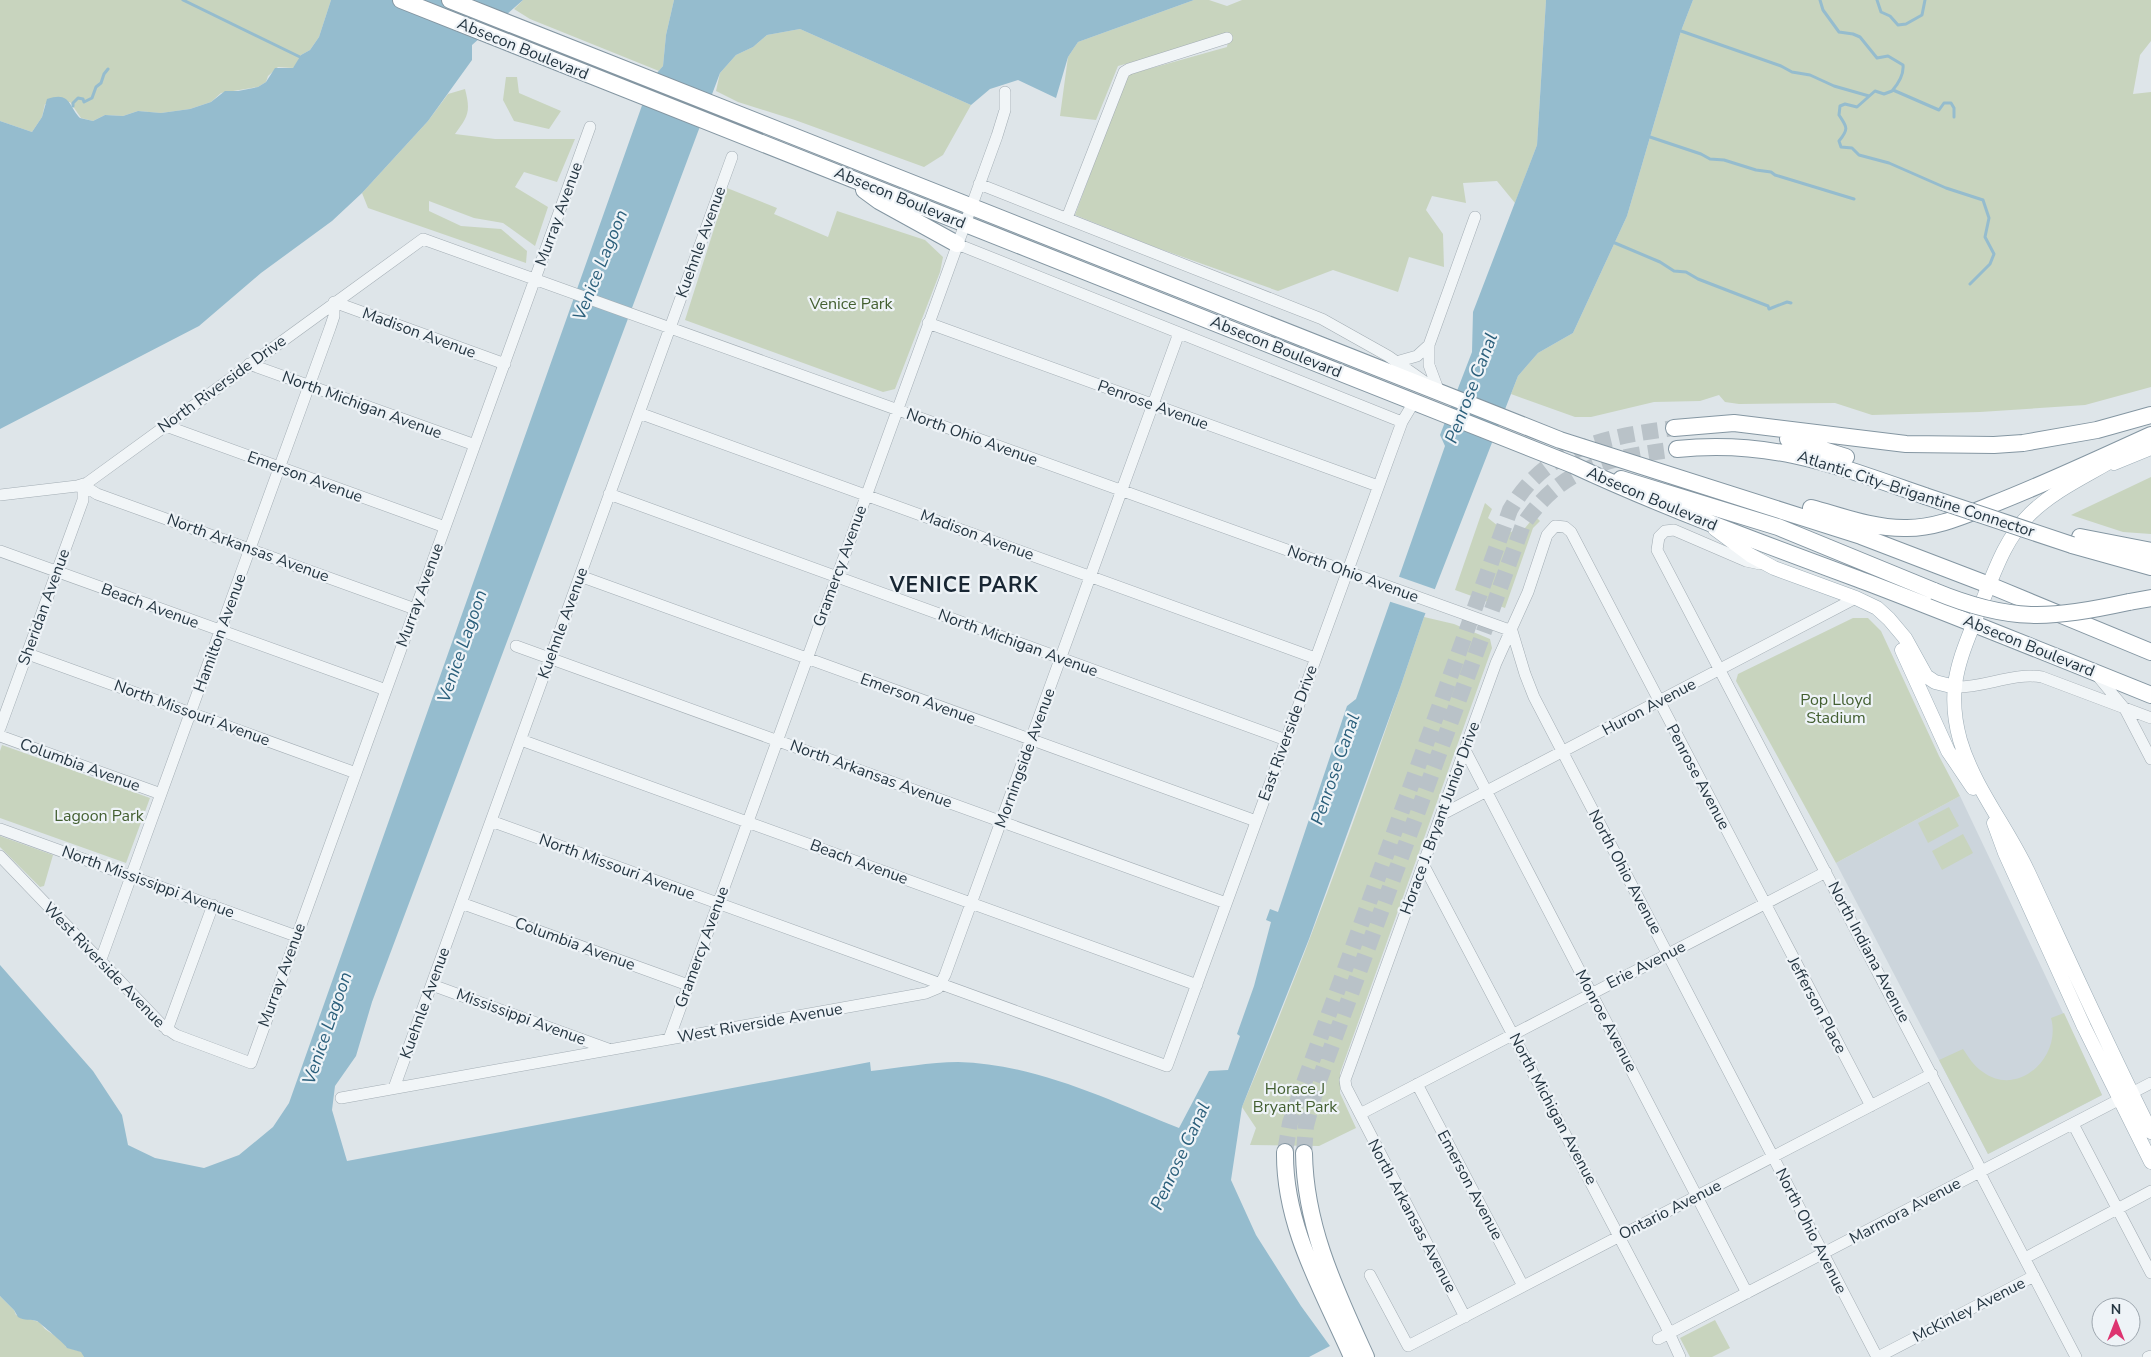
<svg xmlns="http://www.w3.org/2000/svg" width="2151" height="1357" viewBox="0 0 2151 1357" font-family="'Nunito Sans',sans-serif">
	<rect width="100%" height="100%" fill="#dee5e9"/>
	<path fill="#ccd5dc" d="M1960,796L2102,1095L1988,1154L1836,863Z"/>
	<path fill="#c8d4be" d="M0,0H331L319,37L310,50L301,55L297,65L293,68L278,67L268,76L266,82L258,87L221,93L211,102L190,109L161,113L138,111L123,116L105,115L93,121L81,118L70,102L45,104L42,117L32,132L0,121Z
		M523,0H674L666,35L663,66L659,71L530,19L514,9Z
		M1194,0H1209L1227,6L1242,0H1546L1537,145L1515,203L1497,181L1463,183L1466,203L1432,196L1426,210L1443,234L1444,267L1409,257L1398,292L1333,270L1278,291L1152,246L1075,215L1127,75L1227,47L1229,36L1118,66L1096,120L1060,116L1068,57L1078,42Z
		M1693,0H2151V41L2140,55L2133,94L2151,92V387L2085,405L1980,412L1872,415L1835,403L1739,404L1725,402L1719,395L1700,401L1654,402L1591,417H1575L1511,394L1518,376L1538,353L1573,333L1627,216L1681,31Z
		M800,29L971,105L943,155L924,167L795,120L738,102L716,91L720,73L736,55L753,47L767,35Z
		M506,77H517L519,93L561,111L549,129L514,121L503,100Z
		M465,89C471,112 468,116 455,134L495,139H575L557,182L524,172L515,187L548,207L535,246L503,223L474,218L429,201V211L461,226L501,229L527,251L526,263L368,208L362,193L428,121L448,94Z
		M727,188L777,208L774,214L828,237L837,211L925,240L943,257L940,272L895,389L883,392L685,320Z
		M2151,477V534L2123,532L2071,515Z
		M1485,503L1492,509L1488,518L1507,533L1525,528L1535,516L1540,521L1533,528L1505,608L1455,590Z
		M1424,617L1454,624L1490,639L1492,648L1340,1073V1093L1356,1128L1319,1146L1250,1145L1256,1128L1242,1107C1310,947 1369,782 1424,617Z
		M1853,618H1868L1881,631L1939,756L1960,796L1836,863L1736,681L1738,674Z
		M2,745L150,798L126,863L0,818V751Z
		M1949,807L1959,826L1928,843L1918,823Z
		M1963,834L1973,853L1942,870L1932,851Z
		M0,836L53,855L44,886L40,887L0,847Z
		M2064,1013L2102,1095L1988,1154L1939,1060L1963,1049C1969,1058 1974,1066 1983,1072C2018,1098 2062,1057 2051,1018Z
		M0,1296L14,1310L16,1315L39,1322L45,1329L64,1342L66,1347L82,1352L84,1357H0Z
		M1715,1320L1730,1348L1712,1357H1690L1680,1338Z"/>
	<path fill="#95bcce" d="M331,0H523L472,45V60L428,121L362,193L332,221L261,273L199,326L0,429V121L32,132L42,117L47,99C71,91 68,106 80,118L93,121L105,115L123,116L138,111L161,113L190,109L211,102L225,91H238L258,87L266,82L275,68H293L301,55L310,50L319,37Z
		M674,0H1194L1078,42L1068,57L1056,98L1018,80L990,89L971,105L800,29L767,35L753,47L736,55L720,73L372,1002L356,1056L335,1086L332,1110L347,1161L870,1062L871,1071C899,1068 930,1062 958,1062C1036,1064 1108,1100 1179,1128L1209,1071L1228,1070L1240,1036L1237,1034L1254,986L1271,922L1266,920L1270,909L1278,912L1347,706L1356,699L1445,446L1440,435L1472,352L1473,312L1537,145L1546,0H1693L1681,31L1627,216L1573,333L1538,353L1518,376L1424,617L1400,688L1309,939L1242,1107L1231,1180L1256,1235L1301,1306L1330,1346L1309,1357H84L81,1352L67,1348C66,1345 40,1323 37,1321C31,1319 24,1321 18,1317L14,1310L0,1296V965L93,1071L122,1115L128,1145L155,1158L204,1168L239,1155L273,1127L289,1103L651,80L663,66L666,35Z"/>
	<path fill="#dee5e9" d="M1397,576L1437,590L1428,614L1388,601Z"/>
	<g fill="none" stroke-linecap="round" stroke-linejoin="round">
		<path stroke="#95bcce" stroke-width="3" d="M183,0L300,57
			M1820,0L1823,10L1839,32L1853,34L1860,37L1877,58L1888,56L1903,65C1904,74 1898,84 1892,91L1884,94L1875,91L1857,107L1845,104L1840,106L1839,115C1846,126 1850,128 1839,141L1841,147L1852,148L1859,155L1889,163L1946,188L1983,200L1989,218L1985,237L1994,254L1990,264L1970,284
			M1877,0L1881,12L1890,16L1898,25L1906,24L1922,15L1925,0
			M1681,31L1781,66L1792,72L1810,75L1834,86L1869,96
			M1893,90L1939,110L1944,103H1951L1954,108V117
			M73,106V103L78,98L83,99L84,102L92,98L96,87L101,83L104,74L108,69
			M1650,137L1701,154L1710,159L1724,160L1756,170L1771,172L1775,175L1854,199
			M1615,243L1660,262L1674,271L1686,272L1698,279L1768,306L1769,309L1787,302L1791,303"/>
		<path stroke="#b9c2c8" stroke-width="16" stroke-dasharray="16 8" stroke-linecap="butt" d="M1285,1152L1290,1123L1299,1097L1510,510C1546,446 1608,437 1674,428
			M1304,1153L1306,1126L1316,1089L1523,525C1563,465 1610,458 1677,449"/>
		<defs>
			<path id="minor" d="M979,184L1322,319L1388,356L1425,382
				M1067,218L1124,72L1129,69L1227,38
				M957,244L1402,422
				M928,323L1378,486
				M1396,362L1417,356L1429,345
				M249,364L475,445
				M1439,392L1429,365V345L1475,217
				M639,413L1315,658
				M166,426L445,527
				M83,485L97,494L415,609
				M609,494L1286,740
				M0,495L77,486L87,483L423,239L1512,631L1525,674L1534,697L1877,1357
				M0,551L386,690
				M1760,564L1746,561L1674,530L1665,531L1659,537L1657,550L1978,1164L1983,1179L2076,1357
				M580,576L1256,821
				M516,646L1226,903
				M28,654L356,773
				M2095,673L2125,709L2151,759
				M1955,687C1984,688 2013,672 2042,677L2151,718
				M0,728L83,500V485
				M0,736L161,794
				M521,740L1197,985
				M1465,750L1747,1293
				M1441,815L1856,598
				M491,821L1167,1066L1402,422L1414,402
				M0,829L296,936
				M0,856L163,1026L176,1035L251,1063L590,127
				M1423,864L1665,1324L1680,1357
				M461,903L688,985
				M100,962L330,328L334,316V302L505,364
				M432,985L608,1049
				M167,1030L213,905
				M669,1039L997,136L1005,110V92
				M1417,1084L1523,1286
				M394,1088L732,157
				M341,1098L926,993L938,988L945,975L1179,333
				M1360,1114L1826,872
				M2073,1124L2151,1273
				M2025,1258L2151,1191
				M1370,1275L1408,1346L1932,1074
				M1465,1317L1346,1087L1345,1080L1496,663L1528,592L1547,535L1555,526L1565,527L1571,532L1871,1106
				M1658,1339L2151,1083
				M1878,1357L2034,1276
				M2148,1357L2151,1356"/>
			<path id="major" d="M2121,455C2091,474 2057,488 2031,513C2004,539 1993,576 1979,610C1970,634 1958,659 1955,685C1953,703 1955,722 1960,740C1974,788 2008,828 2029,874C2069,960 2108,1047 2151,1132
				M2114,463L2151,448
				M1715,529L1750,555L1774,568L1856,598L1877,608L1889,619L1905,638L1926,676L1935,682L1955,687
				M1902,650L1948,751L1973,788
				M1994,823L2005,853L2084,1027L2151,1162"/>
			<path id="highway" d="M401,0L1573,465C1670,510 1769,546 1869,583C1963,619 2057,657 2151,695
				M450,0L1560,440L1861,536L1989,585L2151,652
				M864,190L879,201L957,244
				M1674,428L1734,423L1906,444L1994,445L2023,443L2097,430L2151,415
				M1788,439L1846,457
				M1677,449C1772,439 1838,466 1925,496
				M1621,479L1778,527L1934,591
				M1811,508C1841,516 1872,528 1904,528C1934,529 1963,516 1991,505C2045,484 2098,459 2151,435
				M2080,537L2151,551
				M2072,545L2151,567
				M2129,602L2151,598
				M1285,1152C1284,1226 1323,1291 1352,1357
				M1304,1153C1305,1227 1336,1291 1366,1357"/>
		</defs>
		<use href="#minor" stroke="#a3adb4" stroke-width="12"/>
		<use href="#major" stroke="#9cacb6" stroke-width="15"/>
		<use href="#highway" stroke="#8496a2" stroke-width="18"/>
		<use href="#minor" stroke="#f1f5f7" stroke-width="11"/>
		<use href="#major" stroke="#fff" stroke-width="14"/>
		<use href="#highway" stroke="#fff" stroke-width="16"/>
		<defs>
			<path id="highway-bridge" d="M1925,496L2072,545
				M1934,591C2011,623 2050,619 2129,602"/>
		</defs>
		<use href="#highway-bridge" stroke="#8496a2" stroke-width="18" stroke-linecap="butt"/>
		<use href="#highway-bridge" stroke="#fff" stroke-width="16"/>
	</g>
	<g text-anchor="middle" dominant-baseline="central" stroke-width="4.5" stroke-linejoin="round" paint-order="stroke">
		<g font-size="16" fill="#253642" stroke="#eef3f7">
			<text transform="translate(523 49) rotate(22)">Absecon Boulevard</text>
			<text transform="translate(900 198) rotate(22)">Absecon Boulevard</text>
			<text transform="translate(559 214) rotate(-70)">Murray Avenue</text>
			<text transform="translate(701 242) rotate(-70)">Kuehnle Avenue</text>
			<text transform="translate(419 333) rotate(20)">Madison Avenue</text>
			<text transform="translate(1276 347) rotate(22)">Absecon Boulevard</text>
			<text transform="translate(222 384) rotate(-36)">North Riverside Drive</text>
			<text transform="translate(362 405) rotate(20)">North Michigan Avenue</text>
			<text transform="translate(1153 405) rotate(20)">Penrose Avenue</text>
			<text transform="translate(972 437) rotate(20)">North Ohio Avenue</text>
			<text transform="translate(305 477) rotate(20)">Emerson Avenue</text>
			<text transform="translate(1916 494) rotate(18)">Atlantic City–Brigantine Connector</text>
			<text transform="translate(1652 499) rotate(23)">Absecon Boulevard</text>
			<text transform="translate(977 535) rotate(20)">Madison Avenue</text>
			<text transform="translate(248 548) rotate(20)">North Arkansas Avenue</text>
			<text transform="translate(840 566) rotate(-70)">Gramercy Avenue</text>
			<text transform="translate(1353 574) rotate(20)">North Ohio Avenue</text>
			<text transform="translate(420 595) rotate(-70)">Murray Avenue</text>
			<text transform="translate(150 606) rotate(20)">Beach Avenue</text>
			<text transform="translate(44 607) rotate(-70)">Sheridan Avenue</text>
			<text transform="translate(563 623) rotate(-70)">Kuehnle Avenue</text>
			<text transform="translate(220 633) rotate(-70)">Hamilton Avenue</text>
			<text transform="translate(1018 643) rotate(20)">North Michigan Avenue</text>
			<text transform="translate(2029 646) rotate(22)">Absecon Boulevard</text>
			<text transform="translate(918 699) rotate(20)">Emerson Avenue</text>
			<text transform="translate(1649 707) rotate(-28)">Huron Avenue</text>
			<text transform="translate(192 713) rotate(20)">North Missouri Avenue</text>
			<text transform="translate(1288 733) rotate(-70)">East Riverside Drive</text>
			<text transform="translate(1025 758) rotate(-70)">Morningside Avenue</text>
			<text transform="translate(80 765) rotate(20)">Columbia Avenue</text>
			<text transform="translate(871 774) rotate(20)">North Arkansas Avenue</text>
			<text transform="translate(1698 777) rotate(62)">Penrose Avenue</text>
			<text transform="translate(1440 818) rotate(-70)">Horace J. Bryant Junior Drive</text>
			<text transform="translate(859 862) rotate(20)">Beach Avenue</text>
			<text transform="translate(617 867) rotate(20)">North Missouri Avenue</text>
			<text transform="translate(1625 872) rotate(62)">North Ohio Avenue</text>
			<text transform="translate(148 882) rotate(20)">North Mississippi Avenue</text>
			<text transform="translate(575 944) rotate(20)">Columbia Avenue</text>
			<text transform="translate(702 947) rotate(-70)">Gramercy Avenue</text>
			<text transform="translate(1869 952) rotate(62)">North Indiana Avenue</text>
			<text transform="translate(104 965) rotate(46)">West Riverside Avenue</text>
			<text transform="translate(1646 965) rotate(-27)">Erie Avenue</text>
			<text transform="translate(282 975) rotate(-70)">Murray Avenue</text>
			<text transform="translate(425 1003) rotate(-70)">Kuehnle Avenue</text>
			<text transform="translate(1817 1005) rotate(62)">Jefferson Place</text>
			<text transform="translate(521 1017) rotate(20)">Mississippi Avenue</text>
			<text transform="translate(1606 1021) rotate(62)">Monroe Avenue</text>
			<text transform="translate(760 1023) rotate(-10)">West Riverside Avenue</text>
			<text transform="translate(1553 1109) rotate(62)">North Michigan Avenue</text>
			<text transform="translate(1470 1185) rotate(62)">Emerson Avenue</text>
			<text transform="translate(1670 1210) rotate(-27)">Ontario Avenue</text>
			<text transform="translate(1905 1211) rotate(-28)">Marmora Avenue</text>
			<text transform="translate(1412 1216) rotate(62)">North Arkansas Avenue</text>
			<text transform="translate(1811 1231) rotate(63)">North Ohio Avenue</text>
			<text transform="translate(1969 1310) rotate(-27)">McKinley Avenue</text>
		</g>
		<g font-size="16" fill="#435f31" stroke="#eef3f7">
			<text x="851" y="304">Venice Park</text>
			<text x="1836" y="700">Pop Lloyd<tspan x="1836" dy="18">Stadium</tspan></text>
			<text x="99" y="816">Lagoon Park</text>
			<text x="1295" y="1089">Horace J<tspan x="1295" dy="18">Bryant Park</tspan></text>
		</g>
		<g font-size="18" font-style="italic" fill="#2b5f7b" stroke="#eef3f7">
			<text transform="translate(600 265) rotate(-68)">Venice Lagoon</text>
			<text transform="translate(1471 388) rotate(-69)">Penrose Canal</text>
			<text transform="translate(462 646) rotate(-71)">Venice Lagoon</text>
			<text transform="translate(1335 769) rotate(-71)">Penrose Canal</text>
			<text transform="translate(327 1028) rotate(-71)">Venice Lagoon</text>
			<text transform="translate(1180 1156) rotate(-65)">Penrose Canal</text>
		</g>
		<g font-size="21" font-weight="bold" letter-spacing="1" fill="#182633" stroke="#eef3f7">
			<text x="964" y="585">VENICE PARK</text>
		</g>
	</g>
	<g transform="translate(2116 1322)"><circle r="24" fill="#eef3f7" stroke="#9ea7af"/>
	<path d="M0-4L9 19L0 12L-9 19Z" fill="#dd3470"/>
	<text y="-8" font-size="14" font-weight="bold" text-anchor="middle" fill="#253642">N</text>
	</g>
</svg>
